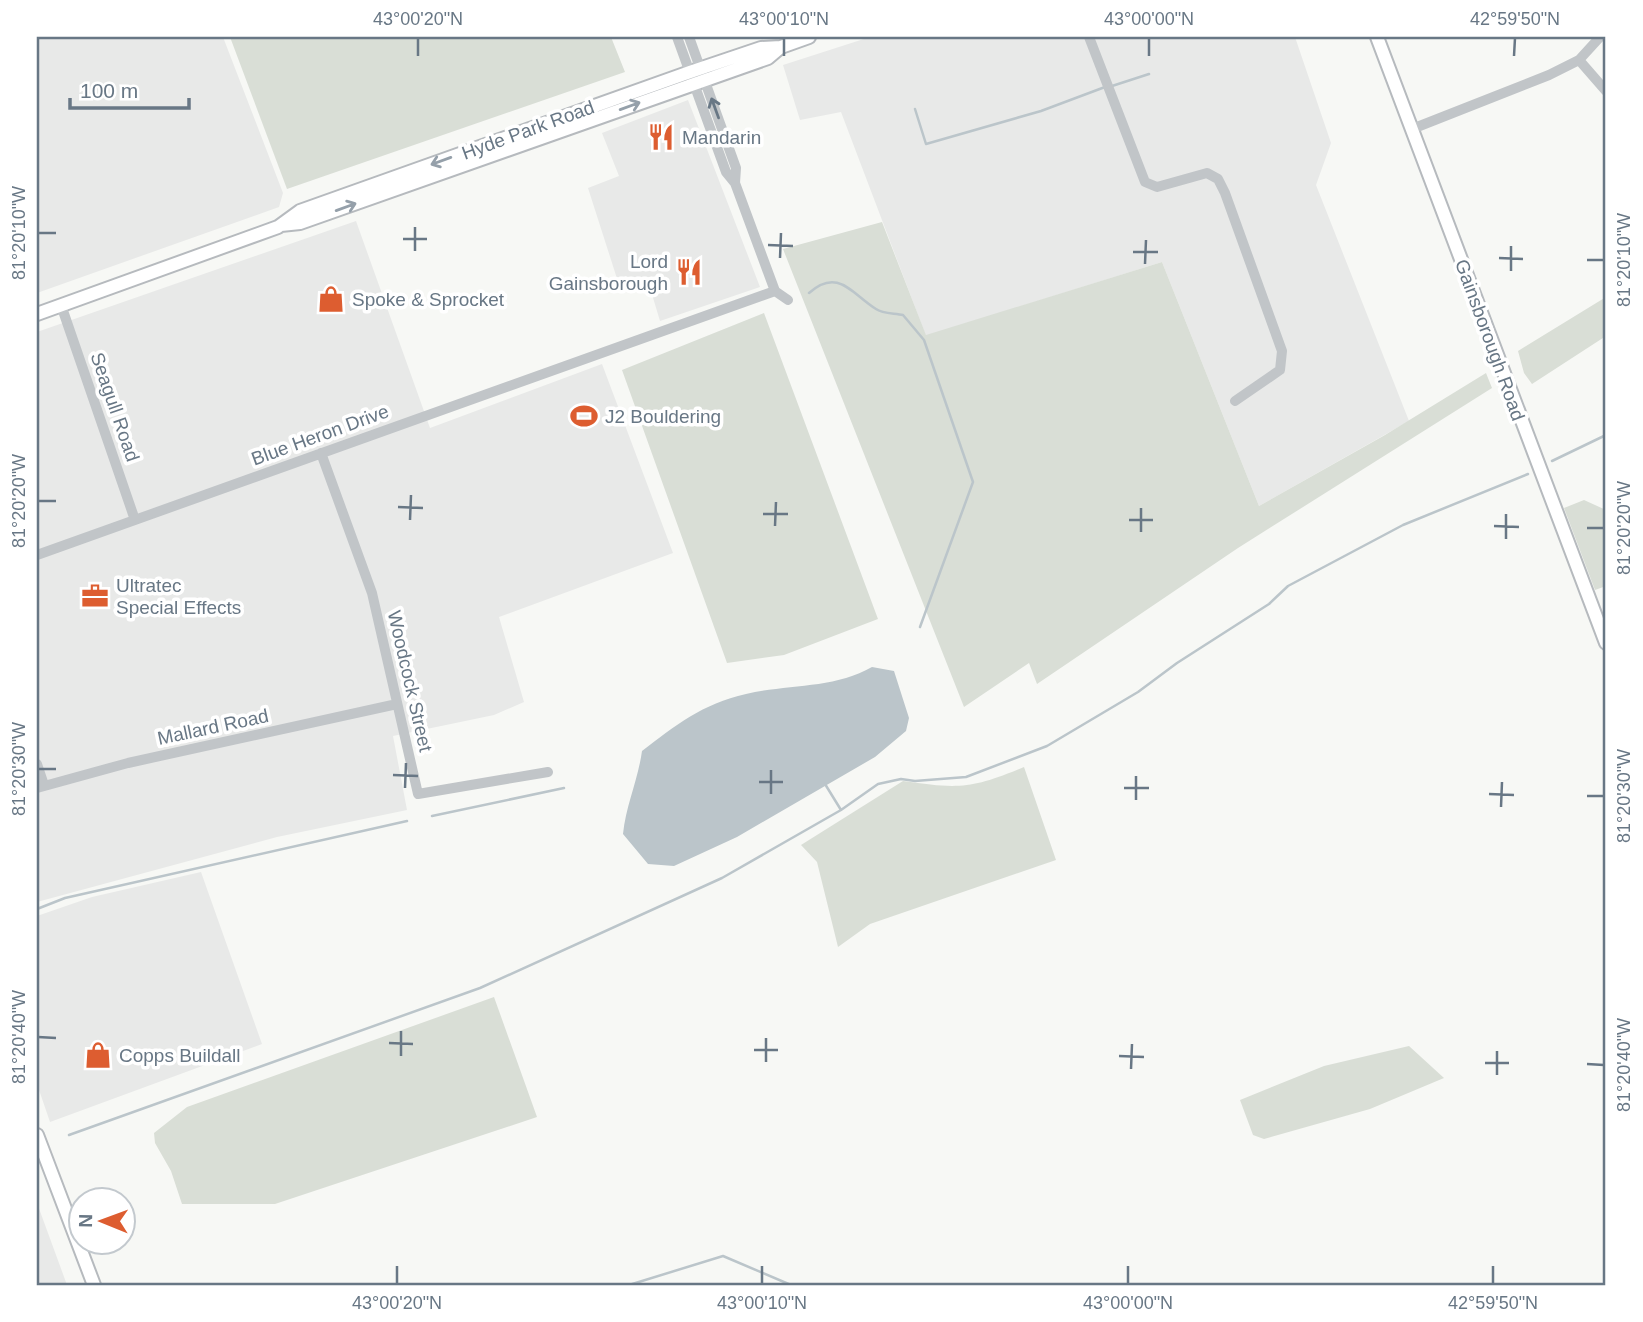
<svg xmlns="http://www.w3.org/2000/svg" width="1643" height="1322" viewBox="0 0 1643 1322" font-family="Helvetica,sans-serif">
	<rect width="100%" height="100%" fill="#f7f8f5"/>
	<path fill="#e8e9e8" d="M37,37H223L283,193L279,207L37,293Z
		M870,37H1295L1331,143L1316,185L1409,421L1259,506L1162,262L926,336L841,112L800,120L783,65Z
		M688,100L760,287L660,321L648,281L621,291L588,188L619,176L602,133Z
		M356,221L430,428L602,364L673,553L499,617L524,702L494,715L393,736L407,810L277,837L37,902V332Z
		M201,872L262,1044L50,1122L37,1084V916L92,897Z
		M37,1203L67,1285H37Z"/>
	<path fill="#d9ded6" d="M230,37H611L625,72L287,189Z
		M882,222L926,335L1162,262L1259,506L1385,435L1486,373L1492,388L1238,548L1037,684L1029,663L964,707L783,249Z
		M1606,297V336L1532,384L1524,373L1518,351Z
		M764,313L878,619L784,655L727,663L622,370Z
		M1584,500L1606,510V586L1595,590L1564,508Z
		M1024,767L1056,860L870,924L838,947L817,862L801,845L903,781C959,789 971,789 1024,767Z
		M494,997L537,1117L275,1204H182L171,1171L155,1143L154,1133L187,1107Z
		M1409,1046L1444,1078L1370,1109L1264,1139L1253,1135L1240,1100L1324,1066Z"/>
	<path fill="#bbc5ca" d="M872,667L894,671L909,718L906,731L875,757L737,837L674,866L648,864L623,834C626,805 638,780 642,751C676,725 702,704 746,694C788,684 834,689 872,667Z"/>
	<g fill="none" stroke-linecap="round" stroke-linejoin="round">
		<path stroke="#bbc5ca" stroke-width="2.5" d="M1112,86L1149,74
			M915,109L926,144L1041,111L1105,87
			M809,293C838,267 852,294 876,309C883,314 895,313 903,315L924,340L973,482L920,627
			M1552,461L1606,435
			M825,784L841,810
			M432,816L564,788
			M37,909L65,898L407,821
			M69,1135L480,988L722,878L841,810L878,784L901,779L915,781L966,777L1047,746L1138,692L1177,663L1269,604L1288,586L1403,525L1528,474
			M629,1285L723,1256L791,1285"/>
		<defs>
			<path id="major" d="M1377,37L1606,643
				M281,225L300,223L768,58L781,47L809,37
				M37,314L278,227L300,211L690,72L761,48L781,47
				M37,1135L94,1285"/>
		</defs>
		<use href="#major" stroke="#b6babe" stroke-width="16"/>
		<path stroke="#c1c5c8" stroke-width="10" d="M677,37L726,172L735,183L775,291
			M689,37L736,168L735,183
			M1089,37L1145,182L1157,187L1207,173L1218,179L1225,193L1282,351L1280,370L1235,401
			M1579,60L1606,91
			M1412,129L1549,75L1579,60L1600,37
			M775,291L788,300
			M61,305L135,520
			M321,453L372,593L418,794L548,772
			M37,555L775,291
			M37,764L44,785
			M37,788L128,763L397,704"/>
		<use href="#major" stroke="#fff" stroke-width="12"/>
	</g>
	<defs><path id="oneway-shaft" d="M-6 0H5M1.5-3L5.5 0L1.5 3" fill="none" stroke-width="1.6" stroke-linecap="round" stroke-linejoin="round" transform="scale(1.75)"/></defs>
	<g stroke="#95a0aa">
		<use href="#oneway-shaft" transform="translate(630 106) rotate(-20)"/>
		<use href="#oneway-shaft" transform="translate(441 161) rotate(160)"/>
		<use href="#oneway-shaft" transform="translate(346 207) rotate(-20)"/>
	</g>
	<use stroke="#687785" href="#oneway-shaft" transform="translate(715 108) rotate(-110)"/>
	<path fill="none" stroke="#687785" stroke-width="2.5" d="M418,56V38M784,56V38M1149,56V38M1514,56L1515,38M38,233H56M403,239H427M768,245L793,246M415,251V227M1133,252H1158M780,258L781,233M1499,258L1523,259M1587,260H1604M1145,264L1146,240M1511,271V246M38,501H56M398,507L423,508M763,514H788M410,520L411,495M1129,520H1153M775,526L776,502M1494,526L1519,527M1587,528H1604M1141,532V508M1506,539V514M38,769H56M393,775L418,776M759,782H783M405,788L406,763M1124,788H1149M771,794V770M1489,794L1514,795M1587,796H1604M1136,800V776M1501,807L1502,782M38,1037L56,1038M389,1043L413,1044M754,1050H778M401,1056V1031M1119,1056L1144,1057M766,1062V1038M1485,1063H1509M1587,1064L1604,1065M1131,1069L1132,1044M1497,1075V1051M397,1284V1266M762,1284V1266M1128,1284V1266M1493,1284V1266"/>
	<defs>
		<symbol id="restaurant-bare" viewBox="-9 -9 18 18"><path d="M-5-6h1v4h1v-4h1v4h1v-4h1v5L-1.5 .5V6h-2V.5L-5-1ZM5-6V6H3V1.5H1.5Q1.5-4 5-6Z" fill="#dd5d30" stroke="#fff" stroke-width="2.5" paint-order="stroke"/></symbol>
		<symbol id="shop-bare" viewBox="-9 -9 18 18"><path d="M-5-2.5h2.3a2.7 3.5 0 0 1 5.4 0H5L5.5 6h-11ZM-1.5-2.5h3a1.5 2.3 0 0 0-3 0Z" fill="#dd5d30" stroke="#fff" stroke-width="2.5" paint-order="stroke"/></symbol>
		<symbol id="stadium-bare" viewBox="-9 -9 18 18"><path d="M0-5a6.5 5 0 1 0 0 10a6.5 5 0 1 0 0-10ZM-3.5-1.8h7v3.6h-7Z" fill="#dd5d30" stroke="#fff" stroke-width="2.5" paint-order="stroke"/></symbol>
		<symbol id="office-bare" viewBox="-9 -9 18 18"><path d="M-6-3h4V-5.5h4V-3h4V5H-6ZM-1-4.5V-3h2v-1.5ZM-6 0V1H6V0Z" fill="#dd5d30" stroke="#fff" stroke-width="2.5" paint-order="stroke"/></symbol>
	</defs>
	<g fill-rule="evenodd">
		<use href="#restaurant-bare" x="642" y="118" width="38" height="38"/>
		<use href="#restaurant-bare" x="670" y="253" width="38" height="38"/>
		<use href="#shop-bare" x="312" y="280" width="38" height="38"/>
		<use href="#stadium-bare" x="565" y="397" width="38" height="38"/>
		<use href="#office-bare" x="76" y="577" width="38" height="38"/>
		<use href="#shop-bare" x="79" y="1036" width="38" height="38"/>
	</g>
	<g text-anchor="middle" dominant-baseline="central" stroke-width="7" stroke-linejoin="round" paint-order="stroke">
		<g font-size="19" fill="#687785" stroke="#fff">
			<text transform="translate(528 130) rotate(-20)">Hyde Park Road</text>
			<text transform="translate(1490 340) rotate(70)">Gainsborough Road</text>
			<text transform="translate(115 407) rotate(71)">Seagull Road</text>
			<text transform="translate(320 435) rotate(-20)">Blue Heron Drive</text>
			<text transform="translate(410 681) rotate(77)">Woodcock Street</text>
			<text transform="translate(213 727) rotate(-12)">Mallard Road</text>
		</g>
		<g font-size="19" fill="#687785" stroke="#fff" text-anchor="start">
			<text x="682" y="137">Mandarin</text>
			<text x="668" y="261" text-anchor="end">Lord<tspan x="668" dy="22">Gainsborough</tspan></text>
			<text x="352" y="299">Spoke &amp; Sprocket</text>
			<text x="605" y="416">J2 Bouldering</text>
			<text x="116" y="585">Ultratec<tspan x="116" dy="22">Special Effects</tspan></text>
			<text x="119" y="1055">Copps Buildall</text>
		</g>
	</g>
	<rect width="1643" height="1322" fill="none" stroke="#ffffff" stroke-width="77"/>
	<g transform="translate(102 1221) rotate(271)"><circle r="33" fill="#ffffff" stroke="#c3c9ce" stroke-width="2"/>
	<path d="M0-5L12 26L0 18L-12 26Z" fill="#dd5d30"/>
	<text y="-10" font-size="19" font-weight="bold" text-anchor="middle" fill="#687785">N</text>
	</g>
	<path d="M70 98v10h119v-10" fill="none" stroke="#687785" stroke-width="3.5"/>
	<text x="80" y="98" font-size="21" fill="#687785" stroke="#ffffff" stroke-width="5" paint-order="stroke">100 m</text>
	<rect x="38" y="38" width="1566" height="1246" fill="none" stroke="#687785" stroke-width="2.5"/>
	<g font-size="18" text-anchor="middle" fill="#687785">
		<text x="418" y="25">43°00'20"N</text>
		<text x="784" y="25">43°00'10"N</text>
		<text x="1149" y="25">43°00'00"N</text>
		<text x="1515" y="25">42°59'50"N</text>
		<text transform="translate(19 233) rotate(-90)" y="6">81°20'10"W</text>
		<text transform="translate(1624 260) rotate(-90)" y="6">81°20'10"W</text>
		<text transform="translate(19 501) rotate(-90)" y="6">81°20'20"W</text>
		<text transform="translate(1624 528) rotate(-90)" y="6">81°20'20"W</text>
		<text transform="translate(19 769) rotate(-90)" y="6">81°20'30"W</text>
		<text transform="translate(1624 796) rotate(-90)" y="6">81°20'30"W</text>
		<text transform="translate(19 1037) rotate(-90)" y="6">81°20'40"W</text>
		<text transform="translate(1624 1065) rotate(-90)" y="6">81°20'40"W</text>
		<text x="397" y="1309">43°00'20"N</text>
		<text x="762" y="1309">43°00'10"N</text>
		<text x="1128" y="1309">43°00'00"N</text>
		<text x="1493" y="1309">42°59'50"N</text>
	</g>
</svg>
